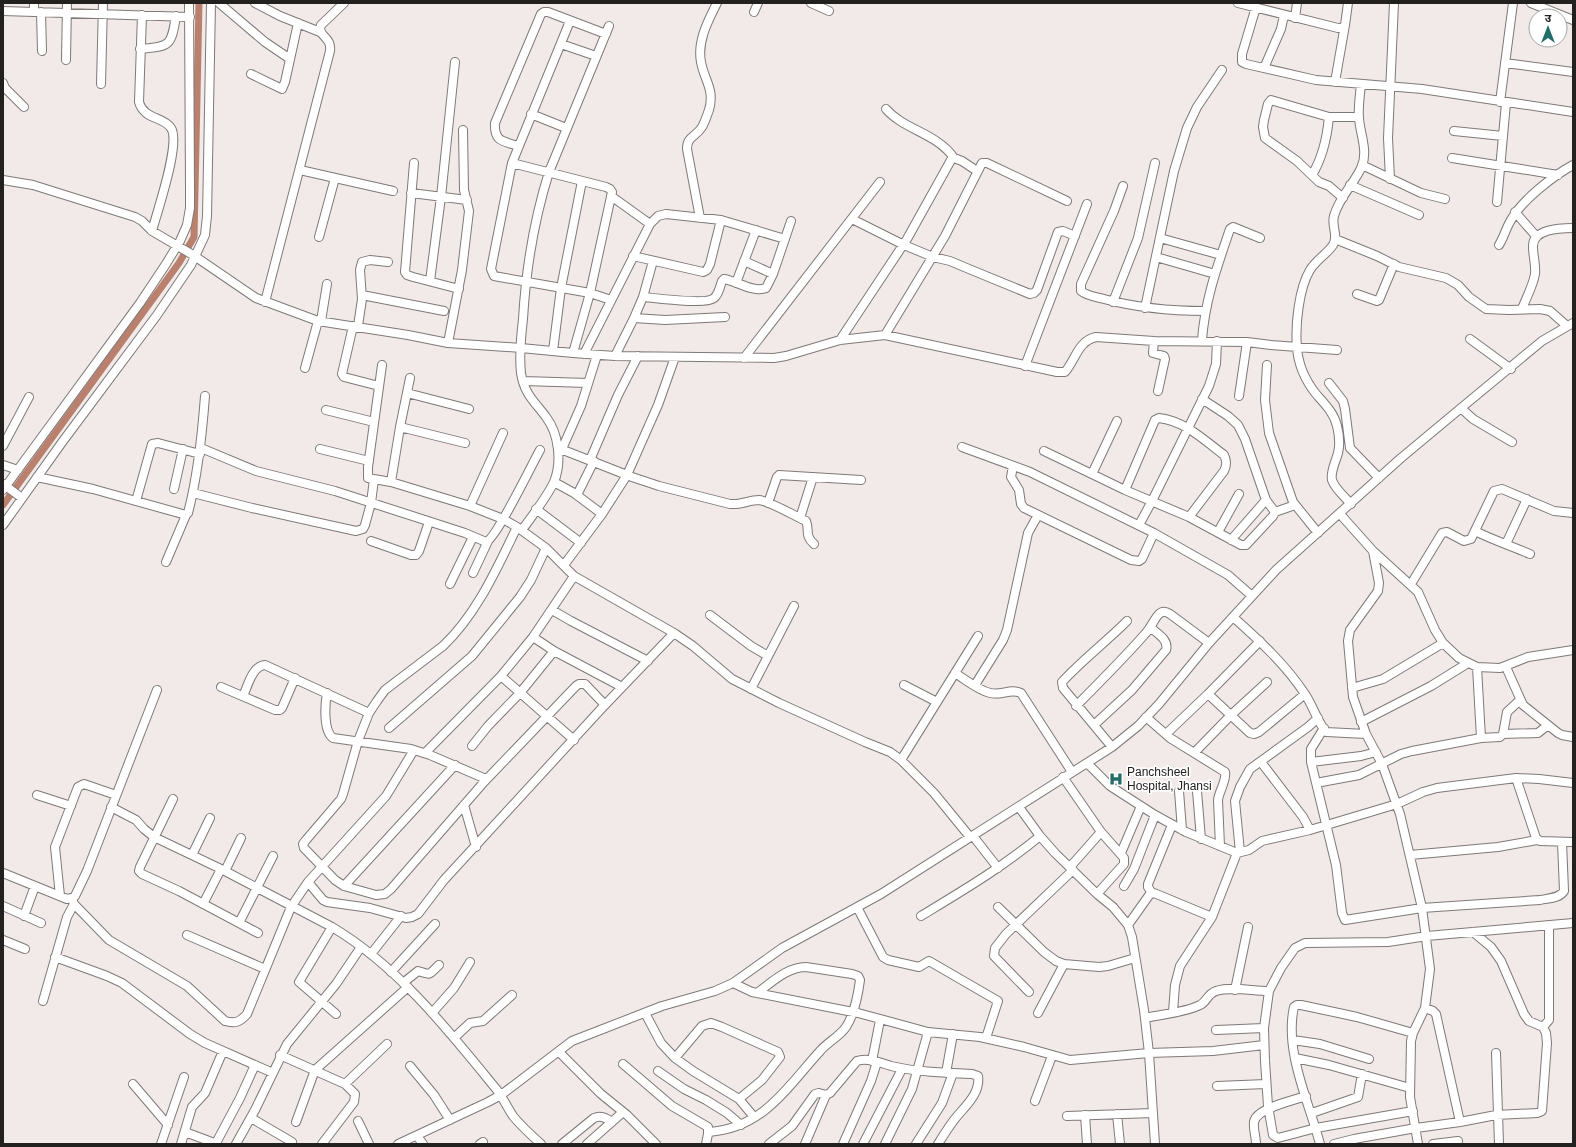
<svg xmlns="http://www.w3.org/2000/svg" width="1576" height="1147" viewBox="0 0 1576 1147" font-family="Arial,'Noto Sans Devanagari',sans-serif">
	<rect width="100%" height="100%" fill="#f1eae8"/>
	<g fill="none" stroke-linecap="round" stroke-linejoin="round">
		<path stroke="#b9806d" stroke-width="7" d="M3,505L179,263L194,237L199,3"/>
		<defs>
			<path id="minor" d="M219,3L265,42L290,59
				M255,3L280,16L320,32
				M811,3L829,11
				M1238,3L1338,28H1342L1345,25L1348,3
				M1531,3L1573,20
				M1256,7L1242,54V62L1246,64L1316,80L1422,89L1573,112
				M3,11L190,17
				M34,12V3
				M41,12L42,51
				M754,12L758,3
				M142,15L139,102C144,120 163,116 171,128C181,143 157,212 152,231
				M1295,18L1297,3
				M570,21L512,163L491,269L494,276L590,293L611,300
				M561,44L596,56
				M140,49C170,46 171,47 176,16
				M66,60L67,3
				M1505,63L1573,72
				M1264,68L1281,29L1284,15
				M251,74L282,89L285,82L298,23
				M1335,82L1345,25
				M3,83L5,88L24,107
				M101,84L103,3
				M1500,102L1513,3
				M886,109C904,130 937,133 954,158
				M531,114L566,128
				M1454,131L1503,136
				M518,146C503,141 494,142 495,123L541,14L544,12H548L606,34
				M1452,158L1558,175
				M414,163L405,272L407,275L413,277L459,289
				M512,163L606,187L610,189L612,192L590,293L573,353
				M1362,165L1421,193L1445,199
				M300,170L393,191
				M1312,175C1323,157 1327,138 1329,117
				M1390,179L1388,138L1394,3
				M3,180L33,185L135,217L142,221L152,231L193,255L256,298L318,321L408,335L448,343L521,348L573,353L615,356L774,358L786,356L840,340L885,335L1057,372H1065C1076,359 1078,341 1096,337L1154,341L1247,342L1271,345L1337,350
				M1350,185L1419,215
				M1123,186L1114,211L1081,284V291C1087,296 1097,297 1104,299C1138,308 1171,311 1205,311
				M411,193L467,200
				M611,196L650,224
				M1343,198L1329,186L1319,182L1297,161L1265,138L1263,127L1264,120L1268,104L1271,100L1329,117H1359
				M1497,202L1506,103
				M1515,212L1536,236
				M700,218L687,149C687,136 696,137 702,127C705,122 707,115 709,110C715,89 704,80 701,62C697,41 708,21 717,3
				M852,219L904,245L933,257L950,261L969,269L1030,294L1034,293L1037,290L1058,232L1063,231L1075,236
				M319,237L335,178
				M1160,238L1221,255
				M1335,239L1377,256L1399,267L1446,278L1458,285L1469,297L1486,309L1509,310L1540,309L1550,311L1567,326
				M1499,245C1504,237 1506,228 1511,220C1522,200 1553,176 1573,165
				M633,256L703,272L707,270L710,264L721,220
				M1156,257L1215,274
				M744,261L773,274
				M430,281L441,197L455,62
				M736,283L756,230
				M1357,294L1377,301L1379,300L1394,264
				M362,295L444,311
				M643,297C655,298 707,305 714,298C719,294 720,286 722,281L724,279C737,281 753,293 766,288L773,274L791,221
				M265,302L330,51C332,36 317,37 321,25L344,3
				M1113,302L1138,238L1155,163
				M1145,308L1174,171L1187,128L1197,107L1222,70
				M1522,309C1526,298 1533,286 1535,274C1536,265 1533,256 1533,247C1532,229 1560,228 1573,228
				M634,318L665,320L725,317
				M321,321L327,284
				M353,326L342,374L344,377L379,386
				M358,326L362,299L360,270L362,262L370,260L388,262
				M885,335L945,236L982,163H987L1067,201
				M1470,339L1511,369
				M840,340L907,239L951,160L954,158L962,161L977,171
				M1202,340C1205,300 1217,267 1230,229L1233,227L1260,238
				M1154,341L1153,353L1164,356L1165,359L1158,391
				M448,343L462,270L469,211L464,190L463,130
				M553,351L561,288L582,181
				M584,354L650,224L658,216L666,214L721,220L785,239
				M615,356L634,318L643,297L653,261
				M744,358L880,182
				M382,365L368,467V478L391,482L470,506L503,519L517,527L546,548L574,576L674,633L693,646L732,679L779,703L865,742L890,752L901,760L934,793L970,837
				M1267,365L1265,400L1269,433L1293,502L1318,533
				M1025,366L1087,204
				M305,368L318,321
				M523,381L588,383
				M1329,383L1343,401L1345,409L1350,448L1379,478
				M407,393L469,409
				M1239,396L1247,342
				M1461,408L1473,419L1512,442
				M326,410L374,422
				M400,427L465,443
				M3,446L29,397
				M962,447L1030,472L1154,533L1228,575L1252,596
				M201,448L256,471L335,491L465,533L486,542C496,539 532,464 540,450
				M558,448L632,477L659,486L730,504C741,505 749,500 759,500C769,501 795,516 806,521C810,530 804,535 814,544
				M320,449L369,461
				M562,449L581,406L597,355
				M1044,451L1125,490L1189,517L1241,545H1246L1273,516L1275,512L1266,500L1245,439L1238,425L1228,416L1202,399
				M590,460L618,395L638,356
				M3,465L18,470
				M1013,466L1011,477L1019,490L1021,504L1024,508L1131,560L1139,561L1142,559L1154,533
				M1092,474L1117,421
				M37,477L93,489L186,515L188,513C198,475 202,436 205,396
				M391,482L400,427L410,378
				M554,482L574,493L602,514
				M3,484L22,498
				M174,489L183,449
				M3,490L140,303L166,264L180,241L187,225L190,208V189L189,3
				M1125,490L1155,420L1159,418C1185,421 1204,440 1224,455C1227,461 1227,465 1224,471L1189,517
				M193,493L252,508L356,531L363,529L365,525L371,503L374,479
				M577,495L594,461
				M136,501L152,444L158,443L200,454
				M768,503L777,477L779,475L861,480
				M1351,504C1345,497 1335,489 1332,480C1330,472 1336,461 1338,453C1340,445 1339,434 1337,426C1334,413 1325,404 1316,394C1305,380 1298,364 1297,347C1295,325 1299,288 1310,270C1316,260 1327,254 1333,245C1339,236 1331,226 1334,216C1339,197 1355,183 1362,166C1368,150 1360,134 1359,118C1358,107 1360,95 1361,84
				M470,506L503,433
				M536,509L581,543
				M1275,512L1295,505
				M1340,514L1373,551L1418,592L1435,630L1443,643L1459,658L1477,667L1500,668L1528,657L1573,650
				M800,518L813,477
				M3,525L63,441L157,315L191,265L205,235L207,216L211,3
				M1139,525L1152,501L1209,386L1216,364L1217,341
				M517,527C497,568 477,614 443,646L385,690L377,701L369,713L358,741L343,794L341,799L306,840L303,844L304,848L335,880L344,886L376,895L385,894L391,889L484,782L576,686L579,684H585L605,705
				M522,530C532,516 547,497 554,482C562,462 559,434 546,417C535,402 524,394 521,373C519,356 521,336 523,319C526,268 534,220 549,172L609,26
				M1475,531C1493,540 1511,546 1530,554
				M1218,532L1239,494
				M1231,540L1266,500
				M371,541L411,555H416L419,551L429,522
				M1506,544L1527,499
				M1373,551L1379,583L1378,591L1350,630L1348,641L1353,697L1366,734L1382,764L1400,814L1422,908L1430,969L1425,1008L1413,1033L1411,1041L1410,1097L1418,1144
				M166,562L186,515
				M564,565L602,514L627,475L658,405L675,357
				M473,573L488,541
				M450,584L473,537
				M1411,584L1442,533L1447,532L1464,541L1471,539L1494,491L1502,489L1554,511L1573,513
				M552,610L571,621L648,661
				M710,615L751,646L768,656
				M1233,617C1259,640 1285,664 1305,694C1313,706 1317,721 1326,732L1366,734
				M533,637L554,651L622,687
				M1477,667L1481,738
				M1506,667L1523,705L1558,733L1562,735L1573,737
				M955,673C966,680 978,690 990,693C1001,696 1011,688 1021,693L1072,772
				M501,676L574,740
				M904,685L937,702
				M975,685L1003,640L1007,630L1028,533L1038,515
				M221,687L275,710H280L282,708L295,678
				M1352,688L1383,679L1443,643
				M751,689L794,606
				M327,693C325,704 323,731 333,738L411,749L430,755L486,779
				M1208,694L1250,733L1254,734L1259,732L1305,694
				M243,696C248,686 252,666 265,665L369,713
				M1076,706C1100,682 1123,659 1145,634C1151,628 1154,619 1159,614C1163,610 1167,612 1170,614L1209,643
				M1146,717L1170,738L1225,772C1227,780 1219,791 1218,800L1220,846
				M1361,722L1431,686L1468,663
				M1094,725L1132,690L1166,650C1169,640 1158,634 1151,628
				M389,728L472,656L520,597L531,580L546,548
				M1324,728L1311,749V762L1336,865L1342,913L1345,920L1422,908L1540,900C1548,898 1559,899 1564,891L1562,842
				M1166,734L1208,694L1260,641
				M1503,734L1538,733L1548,725
				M472,746L488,726L520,693L554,651
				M1112,747L1063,688L1062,682C1082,660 1106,642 1127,621
				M425,753L501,676L533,637L574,576
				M1194,753L1231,715L1267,682
				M901,760L978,636
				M1261,762L1303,817L1310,830
				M1311,762L1361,756L1376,752
				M1087,763L1110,786L1155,815L1186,832L1237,853L1249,850L1262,841L1310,830L1397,804L1423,792L1437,788L1516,778L1539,779L1573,783
				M1063,777L1101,832L1124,858V864L1097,894
				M1516,778L1536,838L1540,841L1573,842
				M1316,783L1359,775L1401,754L1412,751L1481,738L1500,737L1503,734L1507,712L1520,700
				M1179,791L1182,830
				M1197,791L1201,839
				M37,795L71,806
				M173,799L140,867L139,871L142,874L179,891L258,933
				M464,805L476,847
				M111,807L136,820L144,829L154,837L221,869L332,927C399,967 448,1030 497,1090C503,1098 507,1107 513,1116C521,1126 531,1135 541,1144
				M1019,807L1040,836L1055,853L1097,894L1113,907L1128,925L1132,937L1144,1010L1149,1053L1155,1144
				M973,836L998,868
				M1240,852L1235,801L1240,787L1250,769L1308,727L1318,718
				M1121,853L1141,806
				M192,855L210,818
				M1410,855L1498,847L1537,840
				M1070,867L1101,832
				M225,871L241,838
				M3,873L67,899L72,898L75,896L87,871L157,690
				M308,882L323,900L327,902L370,908L406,918L412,917L418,914L444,880L602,708L674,633
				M344,886L455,765
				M1124,886L1134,869L1155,815
				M1152,893L1148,887V884L1172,825
				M60,896L55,847L78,787L84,784L116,795
				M72,898L74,904L109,940L187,986L225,1021C235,1024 240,1022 247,1014L291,907L308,882L386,796L414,750
				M203,904L221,869
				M3,906L41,923
				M857,907L883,957L888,960L919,967L929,961L998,1001L986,1038
				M998,907L1044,952L1056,961L1064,964L1099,967L1108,966L1135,958
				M24,916L35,886
				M921,916C962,891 1003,867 1040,836
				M239,923L273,856
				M1128,925L1150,894L1154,893L1212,917
				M332,927L299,982L336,1014
				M187,935L265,969
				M3,940L25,949
				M371,954L401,916
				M55,957L107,976L122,983L190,1034L205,1043L273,1073
				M391,972L435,924
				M403,983L418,971C432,975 427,976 439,965
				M733,983L752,992L858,1013L928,1032L980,1037L1024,1047L1070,1060L1149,1053L1213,1051L1264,1045
				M1235,990L1248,927
				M1029,992L994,956L995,948L1006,934L1073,870
				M43,1001L67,917L74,904
				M1425,1008L1433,1011L1436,1014L1460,1122
				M1173,1012L1175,985L1180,966L1212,917L1237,853
				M432,1013L454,988L470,962
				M645,1013L661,1043L675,1058L693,1071L739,1099L754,1117
				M1038,1013L1064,964
				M1145,1018C1162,1014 1184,1013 1200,1005C1207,1002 1207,994 1216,991C1232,986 1252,991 1269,991
				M1543,1027L1549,1020V925
				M1216,1030L1264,1028
				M455,1037L470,1023L483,1021L512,995
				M1293,1040L1320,1044L1369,1059
				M559,1052L601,1094L627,1115L656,1144
				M1496,1053L1499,1144
				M280,1055L345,1084L355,1094L354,1102L322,1144
				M675,1058L702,1026L711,1023L722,1027L778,1052L780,1057L762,1080L739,1099
				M1295,1058L1329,1065L1410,1088
				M872,1061L880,1020
				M623,1064L672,1106L708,1127V1134L706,1144
				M410,1066L434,1095L450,1120
				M658,1071L684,1089L706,1100L727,1113L741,1125
				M946,1073L953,1034
				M133,1084L168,1125
				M345,1084L387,1044
				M1217,1086L1266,1084
				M1035,1101L1052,1056
				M1413,1111L1316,1128L1278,1138L1273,1135L1268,1106L1265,1061L1264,1028L1269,991L1281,968L1295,948L1305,943L1388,942L1427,936L1573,923
				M1312,1113L1358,1097L1362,1074
				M1117,1114L1120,1144
				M1085,1115L1087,1144
				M1067,1116L1153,1113
				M251,1118L292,1142
				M358,1121L369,1144
				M296,1122L315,1070L408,987
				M185,1132L217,1144
				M709,1132C764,1128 787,1087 821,1050C828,1042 840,1036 846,1027C854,1015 858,995 860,980L858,976L852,974L806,967C787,967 771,983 757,993
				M417,1136L423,1144
				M216,1143L240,1098L255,1065
				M161,1144L184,1077
				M181,1144L192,1107L205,1093L223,1051
				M236,1144L255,1110L287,1044L336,984L361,947
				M398,1144L488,1102L501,1095L572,1041L662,1006L715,991L733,983L782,948L881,894L1112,747L1138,726L1159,704L1209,643L1276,570L1401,458L1461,408L1542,341L1573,323
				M480,1144L483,1142
				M562,1144L594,1118C601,1115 606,1118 612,1122
				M587,1144L623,1112
				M769,1144L792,1126L815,1094L819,1093L826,1095L830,1093L857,1061C867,1057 881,1063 891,1066C917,1072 945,1073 972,1074L978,1076C981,1094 963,1108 954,1120C948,1128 943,1136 938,1144
				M805,1144L826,1095
				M843,1144L871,1081L877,1062
				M863,1144L902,1069
				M885,1144L912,1089L928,1032
				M916,1144L942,1103L953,1073
				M1256,1144C1256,1137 1253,1129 1254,1122C1256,1108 1295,1100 1306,1096
				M1320,1144C1309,1102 1284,1051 1294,1007L1297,1005H1301L1357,1017L1413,1033
				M1334,1144L1354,1139L1416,1128L1460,1122L1496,1115L1537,1113L1542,1111L1547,1043L1546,1033L1543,1027L1529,1021L1524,1014L1501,961L1491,947L1473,932
				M1433,1144L1458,1141"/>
		</defs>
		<use href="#minor" stroke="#7f7977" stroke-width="10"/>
		<use href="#minor" stroke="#fff" stroke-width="8"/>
	</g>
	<defs>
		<symbol id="hospital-bare" viewBox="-9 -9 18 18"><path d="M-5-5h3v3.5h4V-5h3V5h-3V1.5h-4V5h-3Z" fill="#236d68" stroke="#fff" stroke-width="2.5" paint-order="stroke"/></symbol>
	</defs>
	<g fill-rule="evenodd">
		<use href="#hospital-bare" x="1106" y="769" width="20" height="20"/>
	</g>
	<g text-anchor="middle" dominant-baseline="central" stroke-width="3.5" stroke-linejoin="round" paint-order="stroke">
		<g font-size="12" fill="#232120" stroke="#fff" text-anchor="start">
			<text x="1127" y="772">Panchsheel<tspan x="1127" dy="14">Hospital, Jhansi</tspan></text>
		</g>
	</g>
	<rect width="1576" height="1147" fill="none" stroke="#232120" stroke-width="8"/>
	<g transform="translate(1548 28)"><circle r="19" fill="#ffffff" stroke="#a7a6a6"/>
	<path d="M0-3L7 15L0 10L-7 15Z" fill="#236d68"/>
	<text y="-6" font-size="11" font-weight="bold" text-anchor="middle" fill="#232120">उ</text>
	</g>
</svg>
